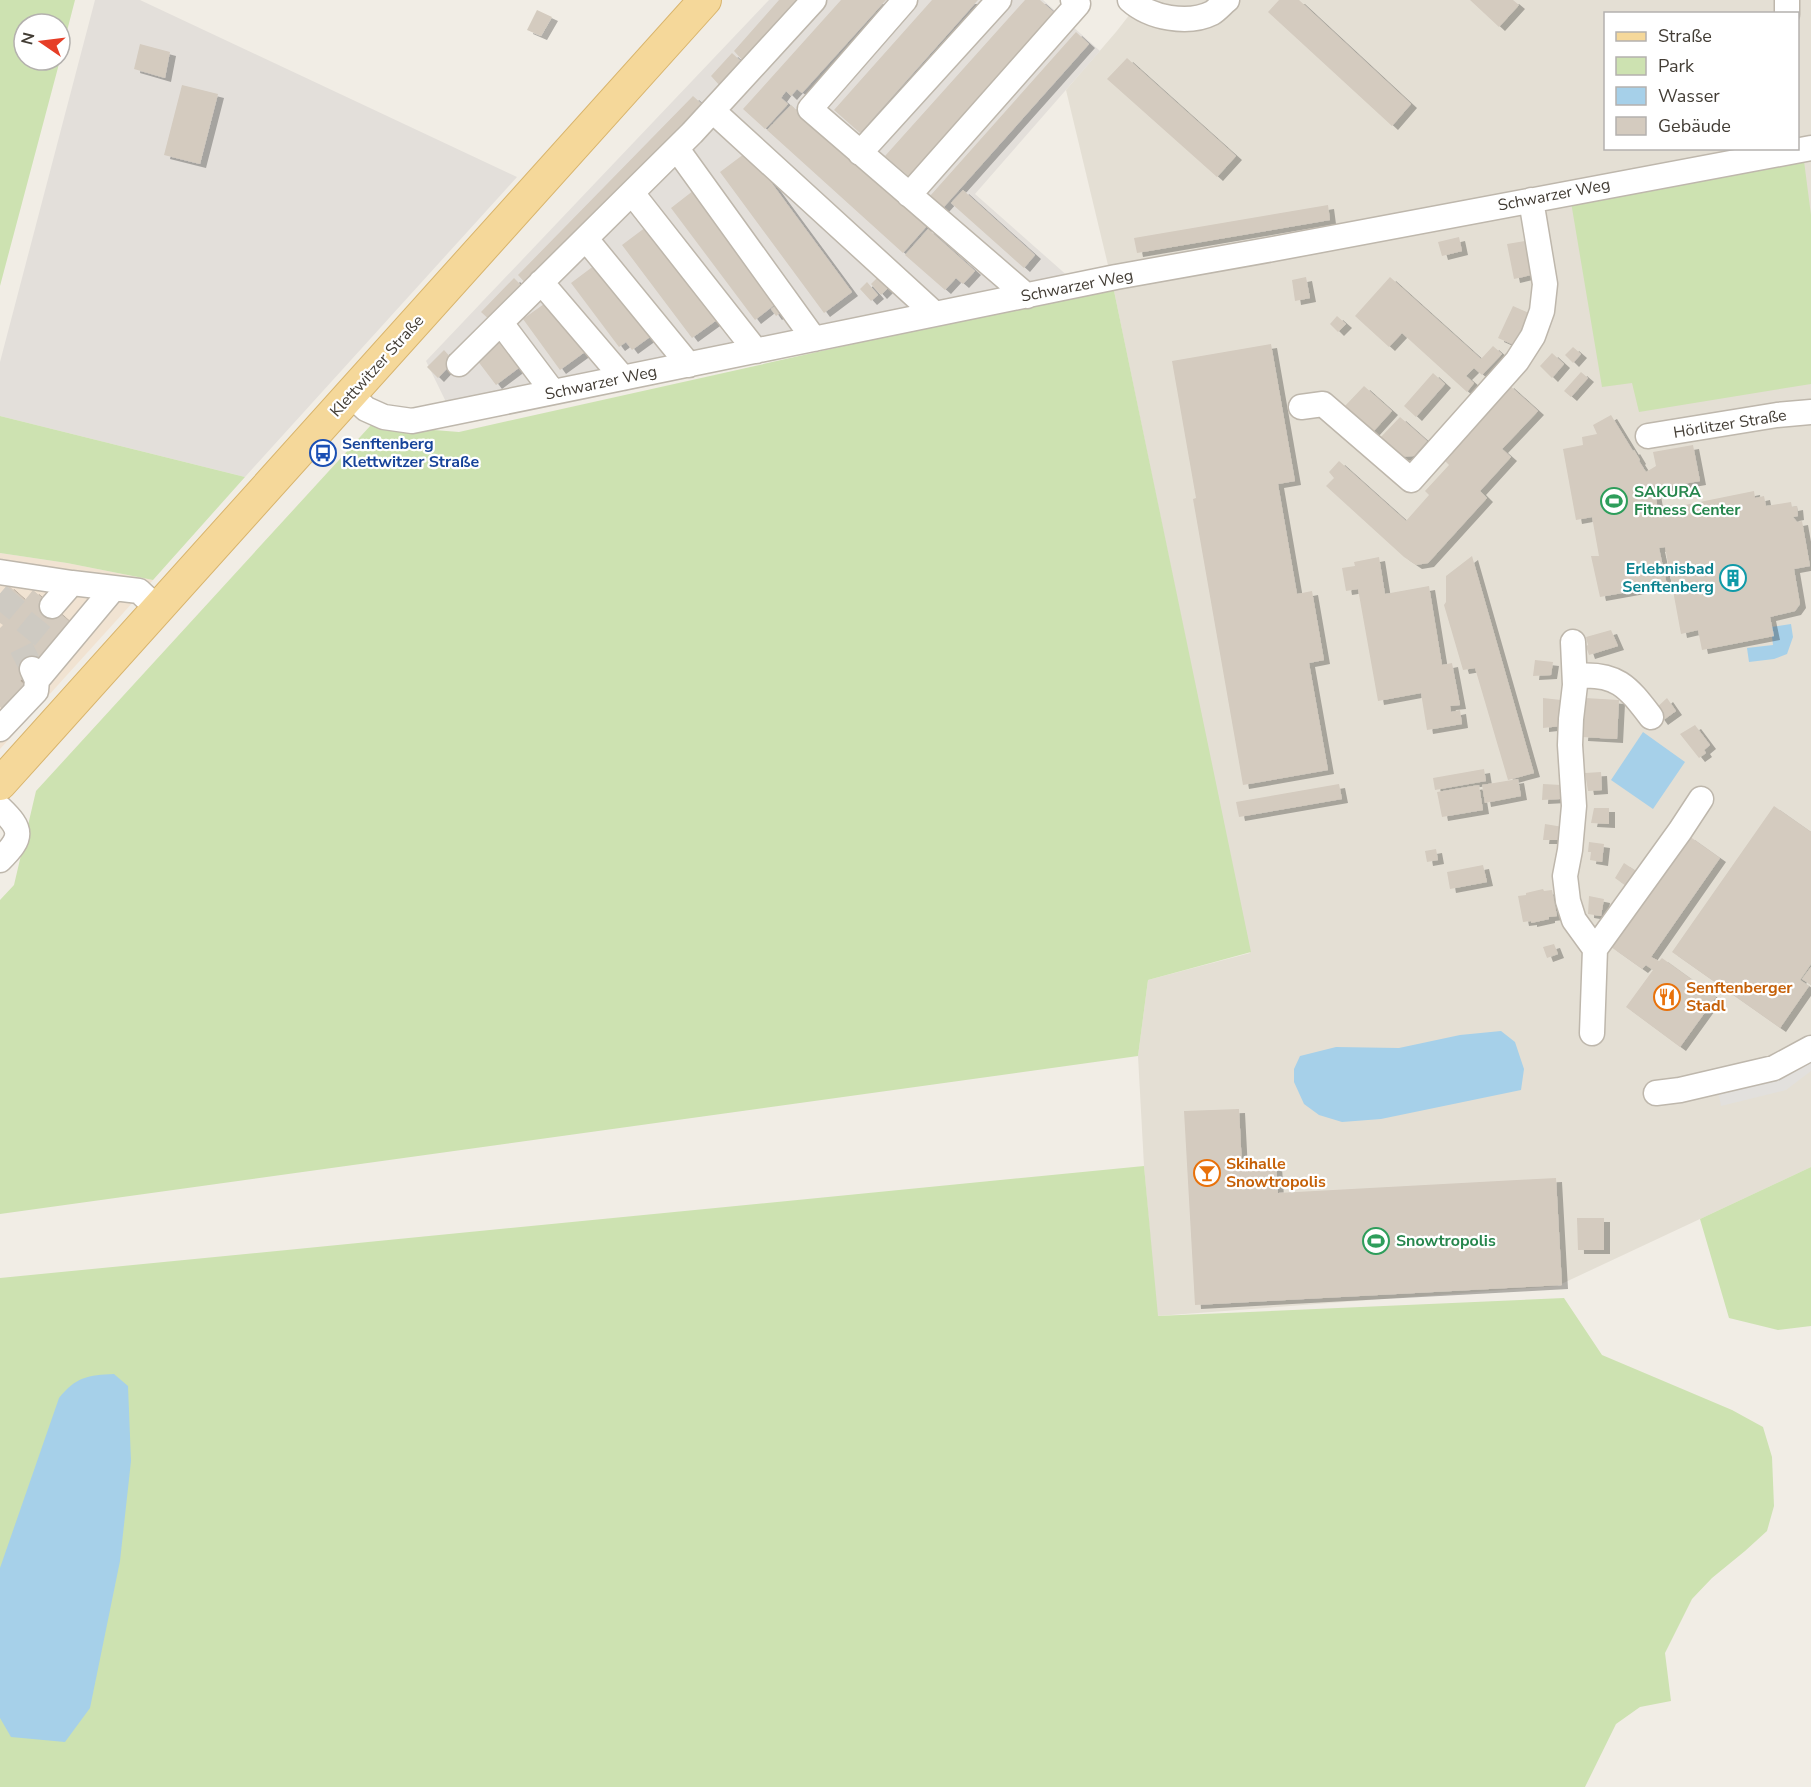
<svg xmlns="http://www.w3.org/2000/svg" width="1811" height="1787" viewBox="0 0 1811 1787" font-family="'Nunito Sans',sans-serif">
	<defs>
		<filter id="shadow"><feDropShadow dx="6" dy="4" stdDeviation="0" flood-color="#0004"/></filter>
	</defs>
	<rect width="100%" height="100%" fill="#f1ede5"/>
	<path fill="#e4dfd4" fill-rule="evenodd" d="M1141,0H1811V1167L1557,1286L1157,1316L1144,1166L1138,1056L1148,980L1250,953L1113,286L1066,90L1116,32ZM1606,14H1798V148H1606Z"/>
	<path fill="#f1e3d2" d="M0,553L67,563L153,580L0,749Z"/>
	<path fill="#e3dfda" d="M95,0H140L517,177L245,477L0,416V362Z
		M769,0H1043L1100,51L975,194L1070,278L448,406L426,361Z"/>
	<path fill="#cde2b1" d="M0,0H75L60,58V24H24V60H60L0,286Z
		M1804,161L1811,215V384L1639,412L1632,383L1602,387L1571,202Z
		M1113,286L1251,952L1148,980L1138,1056L0,1214V900L14,885L36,791L371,425L459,432Z
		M0,416L245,477L153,580L67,563L0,553Z
		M1144,1166L1158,1316L1564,1298L1602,1355L1732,1410L1763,1427L1772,1457L1774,1506L1767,1531L1745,1551L1712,1578L1692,1599L1665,1653L1671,1701L1640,1707L1616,1724L1585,1787H0V1278Z
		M1811,1167V1326L1778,1330L1729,1318L1700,1219Z"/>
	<path fill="#e2e0dd" d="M1811,1054V1071L1786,1090L1721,1106L1718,1090Z"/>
	<path fill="#a6d0e9" d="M1791,624L1793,637L1787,654L1774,659L1749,662L1747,648L1773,645L1771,627Z
		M1643,732L1685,762L1653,809L1611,780Z
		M1501,1031L1515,1042L1524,1069L1521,1090L1381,1119L1342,1122L1319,1115L1304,1104L1294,1082V1069L1300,1056L1336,1047L1399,1048L1460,1035Z
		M114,1374L128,1386L131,1461L120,1561L90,1708L65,1742L11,1737L0,1718V1568L59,1398C76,1377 88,1375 114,1374Z"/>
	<path fill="#d4cbbf" filter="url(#shadow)" d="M779,0H799L744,62L734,51Z
		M841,0H886L802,93L797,89L791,96L786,91L781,98L788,104L765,129L743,109Z
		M932,0H978L860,133L834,110Z
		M1025,0H1040L1057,15L911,178L885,156Z
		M1279,0H1299L1411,104L1392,126L1268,12Z
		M1470,0H1513L1519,5L1499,27Z
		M537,10L552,17L541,36L527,30Z
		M1076,32L1089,44L943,208L930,196Z
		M140,44L170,52L165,78L134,69Z
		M732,53L743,63L721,87L711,76Z
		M1127,58L1236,156L1217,177L1107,79Z
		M182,85L218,94L200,164L164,155Z
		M693,96L704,106L528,286L518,275Z
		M791,105L926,227L903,253L767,130Z
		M748,151L852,292L824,313L720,172Z
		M698,187L782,299L755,320L671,208Z
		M963,190L1035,255L1024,268L951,203Z
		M1328,205L1330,220L1137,253L1134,238Z
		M650,224L721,317L692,338L622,245Z
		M928,229L975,271L963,284L956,278L945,290L905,255Z
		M1459,237L1462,251L1442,256L1438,242Z
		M1525,241L1531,275L1514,279L1507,244Z
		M599,262L654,334L632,350L626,342L619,347L571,283Z
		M881,274L891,285L881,295L871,284Z
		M1306,277L1310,298L1295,301L1292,280Z
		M1390,277L1481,359L1493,346L1502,354L1482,375L1474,368L1466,376L1474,383L1467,392L1402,333L1389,347L1355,316Z
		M514,278L525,289L492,322L481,312Z
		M867,282L878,295L871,301L860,289Z
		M551,299L589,349L560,370L523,319Z
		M783,300L788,307L776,316L771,309Z
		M1513,306L1529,313L1514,345L1498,338Z
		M1337,316L1346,324L1338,332L1330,324Z
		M502,335L524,364L496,385L474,356Z
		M1271,344L1295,481L1278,484L1297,594L1312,591L1324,660L1309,663L1328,770L1243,785L1193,499L1196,498L1172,361Z
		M1573,347L1581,354L1573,363L1565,355Z
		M444,350L454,361L438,378L427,367Z
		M1552,353L1564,364L1552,378L1540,366Z
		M1581,372L1588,378L1571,397L1564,391Z
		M1433,373L1445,384L1416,417L1404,406Z
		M1508,384L1538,411L1502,449L1511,457L1480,491L1487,498L1428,563L1416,565L1404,557L1326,486L1334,478L1329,472L1339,461L1406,521L1429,495L1425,491L1449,465L1441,457Z
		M1364,386L1392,411L1372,433L1344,407Z
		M1611,415L1633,451L1634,450L1640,460L1639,461L1646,472L1656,466L1653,452L1693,445L1700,481L1660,488L1659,485L1654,486L1659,515L1676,513L1675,507L1754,491L1755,498L1764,496L1766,506L1791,502L1792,507L1797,506L1798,516L1793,517L1797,522L1802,521L1810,566L1794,569L1800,604L1795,611L1770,617L1774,636L1702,650L1698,630L1681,634L1665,547L1659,548L1667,585L1600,597L1591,556H1599L1592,517L1576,520L1563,449L1583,445L1582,437L1597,434L1593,425Z
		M1400,417L1427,441L1414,456L1397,457L1379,439Z
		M1472,556L1534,773L1508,780L1475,668L1463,670L1444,605L1446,602V576Z
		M1379,557L1385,594L1429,586L1442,665L1452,663L1460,705L1450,706L1451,712L1460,710L1462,724L1427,730L1421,693L1378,701L1358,589L1346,591L1342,568L1355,566L1354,562Z
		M8,585L25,600L33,590L71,623L20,681L26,686L4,710L0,707V628L3,625L0,623V594Z
		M1611,630L1618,646L1589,655L1586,646L1588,645L1586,637Z
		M1535,660L1553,662L1551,675L1533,676Z
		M1543,698L1561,700V726L1543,728Z
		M1585,698L1619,700L1617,739L1582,737Z
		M1667,698L1676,711L1662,721L1654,710Z
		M1695,725L1710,745L1704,750L1706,753L1699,758L1680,734Z
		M1484,769L1486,781L1435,790L1433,778Z
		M1601,772L1602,790L1588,791L1585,773Z
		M1518,779L1521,796L1485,803L1482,785Z
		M1339,784L1342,799L1239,817L1236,802Z
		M1543,784L1561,785L1560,799L1542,800Z
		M1479,785L1483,810L1442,817L1437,792Z
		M1774,806L1811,832V964L1800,980L1809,986L1780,1028L1672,952Z
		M1594,808H1609V824L1591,823Z
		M1545,824L1563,827L1561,840H1543Z
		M1689,836L1720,858L1651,957L1659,961L1662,958L1716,997L1680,1047L1626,1007L1653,970L1646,965L1642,969L1611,947Z
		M1589,842L1604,844L1602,862L1590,860L1591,852H1588Z
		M1436,849L1438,860L1427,862L1425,851Z
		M1624,863L1636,871L1626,886L1615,878Z
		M1483,865L1487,882L1450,889L1447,872Z
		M1543,889L1544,891L1552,890L1557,916L1549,917V919L1531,923V921L1523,922L1518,896L1526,895V893Z
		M1589,896L1604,899L1601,916L1588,914Z
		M1554,944L1558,954L1547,958L1543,947Z
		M1811,967V985L1802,979Z
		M1239,1109L1242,1166L1276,1164L1278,1193L1556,1178L1562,1285L1195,1305L1184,1111Z
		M1577,1218H1604V1250H1578Z"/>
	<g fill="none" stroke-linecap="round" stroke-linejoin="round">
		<path stroke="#cecac2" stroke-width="24" stroke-dasharray="24 12" stroke-linecap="butt" d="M0,612L17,592
			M32,669L20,645L52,606"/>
		<defs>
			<path id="minor" d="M905,0L810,109L1027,296
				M1130,0C1150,18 1188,25 1212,13C1217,10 1222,4 1227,0
				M1787,14V0
				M713,111L935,314
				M677,149L814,339
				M860,153L999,0
				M632,193L756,351
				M909,195L1078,4L1073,0
				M586,239L689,365
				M541,282L623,378
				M501,323L553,392
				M459,364L692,133L814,0
				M351,395L366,409L384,417L412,421L1116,277L1273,249L1811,148
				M1301,407L1323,404L1411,480L1517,361L1533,336L1542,311L1545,284L1531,200
				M1648,436L1777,415L1811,412
				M0,572L72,583
				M52,606L72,583L139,591L158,609
				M1573,642L1575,685L1571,719L1570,745L1574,806L1570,850L1565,876L1568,901L1574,920L1595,949L1592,1033
				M1575,676C1617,672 1628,687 1651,717
				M37,680L113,589
				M0,729L36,691L37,680L32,669
				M0,808C23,830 23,837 0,860
				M1595,949L1680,831L1701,799
				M1656,1093L1680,1090L1774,1068L1811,1048"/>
			<path id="major" d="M0,784L705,0"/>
		</defs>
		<use href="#minor" stroke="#beb7ac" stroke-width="27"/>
		<use href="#major" stroke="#d8b46c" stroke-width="34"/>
		<use href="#minor" stroke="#fff" stroke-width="24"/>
		<use href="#major" stroke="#f5d89a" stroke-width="32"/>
	</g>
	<defs>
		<symbol id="bus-ring" viewBox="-11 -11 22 22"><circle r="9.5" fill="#fff" stroke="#1a4fb4" stroke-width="1.5"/><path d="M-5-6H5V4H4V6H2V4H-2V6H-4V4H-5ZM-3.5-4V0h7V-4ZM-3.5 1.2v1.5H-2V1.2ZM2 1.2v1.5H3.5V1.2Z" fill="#1a4fb4"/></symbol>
		<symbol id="stadium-ring" viewBox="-11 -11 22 22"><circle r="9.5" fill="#fff" stroke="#2e9e5b" stroke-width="1.5"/><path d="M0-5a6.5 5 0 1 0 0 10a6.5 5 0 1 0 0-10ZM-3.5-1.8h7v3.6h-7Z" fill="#2e9e5b"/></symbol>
		<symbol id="building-ring" viewBox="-11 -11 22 22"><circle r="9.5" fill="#fff" stroke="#0f9aa8" stroke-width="1.5"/><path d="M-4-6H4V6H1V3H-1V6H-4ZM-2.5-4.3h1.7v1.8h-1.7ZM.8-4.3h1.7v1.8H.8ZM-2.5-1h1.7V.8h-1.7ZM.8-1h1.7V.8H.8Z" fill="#0f9aa8"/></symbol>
		<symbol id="restaurant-ring" viewBox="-11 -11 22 22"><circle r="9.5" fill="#fff" stroke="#e8710a" stroke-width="1.5"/><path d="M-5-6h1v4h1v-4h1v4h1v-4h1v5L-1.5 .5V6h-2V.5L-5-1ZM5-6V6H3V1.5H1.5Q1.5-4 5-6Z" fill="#e8710a"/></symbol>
		<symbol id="bar-ring" viewBox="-11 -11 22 22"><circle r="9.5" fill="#fff" stroke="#e8710a" stroke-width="1.5"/><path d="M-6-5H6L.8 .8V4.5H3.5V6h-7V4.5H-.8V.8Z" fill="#e8710a"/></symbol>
	</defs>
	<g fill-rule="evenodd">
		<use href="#bus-ring" x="308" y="438" width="30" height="30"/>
		<use href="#stadium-ring" x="1599" y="486" width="30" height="30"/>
		<use href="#building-ring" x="1718" y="563" width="30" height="30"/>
		<use href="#restaurant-ring" x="1652" y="982" width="30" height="30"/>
		<use href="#bar-ring" x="1192" y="1158" width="30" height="30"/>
		<use href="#stadium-ring" x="1361" y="1226" width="30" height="30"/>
	</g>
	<g text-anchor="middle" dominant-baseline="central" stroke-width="4.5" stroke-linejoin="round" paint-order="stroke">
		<g font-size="16" fill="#433d35" stroke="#fff">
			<text transform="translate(1554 195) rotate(-11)">Schwarzer Weg</text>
			<text transform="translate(1077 286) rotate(-11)">Schwarzer Weg</text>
			<text transform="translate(377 366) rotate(-48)">Klettwitzer Straße</text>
			<text transform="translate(601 383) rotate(-12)">Schwarzer Weg</text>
			<text transform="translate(1730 424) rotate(-9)">Hörlitzer Straße</text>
		</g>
		<g font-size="16" font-weight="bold" fill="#164399" stroke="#fff" text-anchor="start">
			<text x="342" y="444">Senftenberg<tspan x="342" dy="18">Klettwitzer Straße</tspan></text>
		</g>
		<g font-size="16" font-weight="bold" fill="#27864d" stroke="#fff" text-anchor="start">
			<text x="1634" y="492">SAKURA<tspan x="1634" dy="18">Fitness Center</tspan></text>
			<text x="1396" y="1241">Snowtropolis</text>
		</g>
		<g font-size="16" font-weight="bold" fill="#0d838f" stroke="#fff" text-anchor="end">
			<text x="1714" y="569">Erlebnisbad<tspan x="1714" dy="18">Senftenberg</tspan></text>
		</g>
		<g font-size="16" font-weight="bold" fill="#c56008" stroke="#fff" text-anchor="start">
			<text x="1686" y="988">Senftenberger<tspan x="1686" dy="18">Stadl</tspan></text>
			<text x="1226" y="1164">Skihalle<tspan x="1226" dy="18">Snowtropolis</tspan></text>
		</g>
	</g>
	<rect x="1604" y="12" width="195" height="138" fill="#ffffff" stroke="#b4b1ae" stroke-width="1.5"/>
	<rect x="1616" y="32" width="30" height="9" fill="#f5d89a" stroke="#b4b1ae" stroke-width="1.5"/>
	<text x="1658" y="42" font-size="18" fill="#433d35">Straße</text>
	<rect x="1616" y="57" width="30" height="18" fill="#cde2b1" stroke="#b4b1ae" stroke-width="1.5"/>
	<text x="1658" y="72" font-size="18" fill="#433d35">Park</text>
	<rect x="1616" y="87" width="30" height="18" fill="#a6d0e9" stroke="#b4b1ae" stroke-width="1.5"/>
	<text x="1658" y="102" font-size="18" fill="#433d35">Wasser</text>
	<rect x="1616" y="117" width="30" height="18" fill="#d4cbbf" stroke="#b4b1ae" stroke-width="1.5"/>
	<text x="1658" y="132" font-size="18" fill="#433d35">Gebäude</text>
	<g transform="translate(42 42) rotate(284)"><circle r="28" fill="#ffffff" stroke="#b4b1ae" stroke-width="1.5"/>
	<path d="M0-4.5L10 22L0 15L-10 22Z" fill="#e63e27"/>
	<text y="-9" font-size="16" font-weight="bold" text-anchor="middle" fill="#433d35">N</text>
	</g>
</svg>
